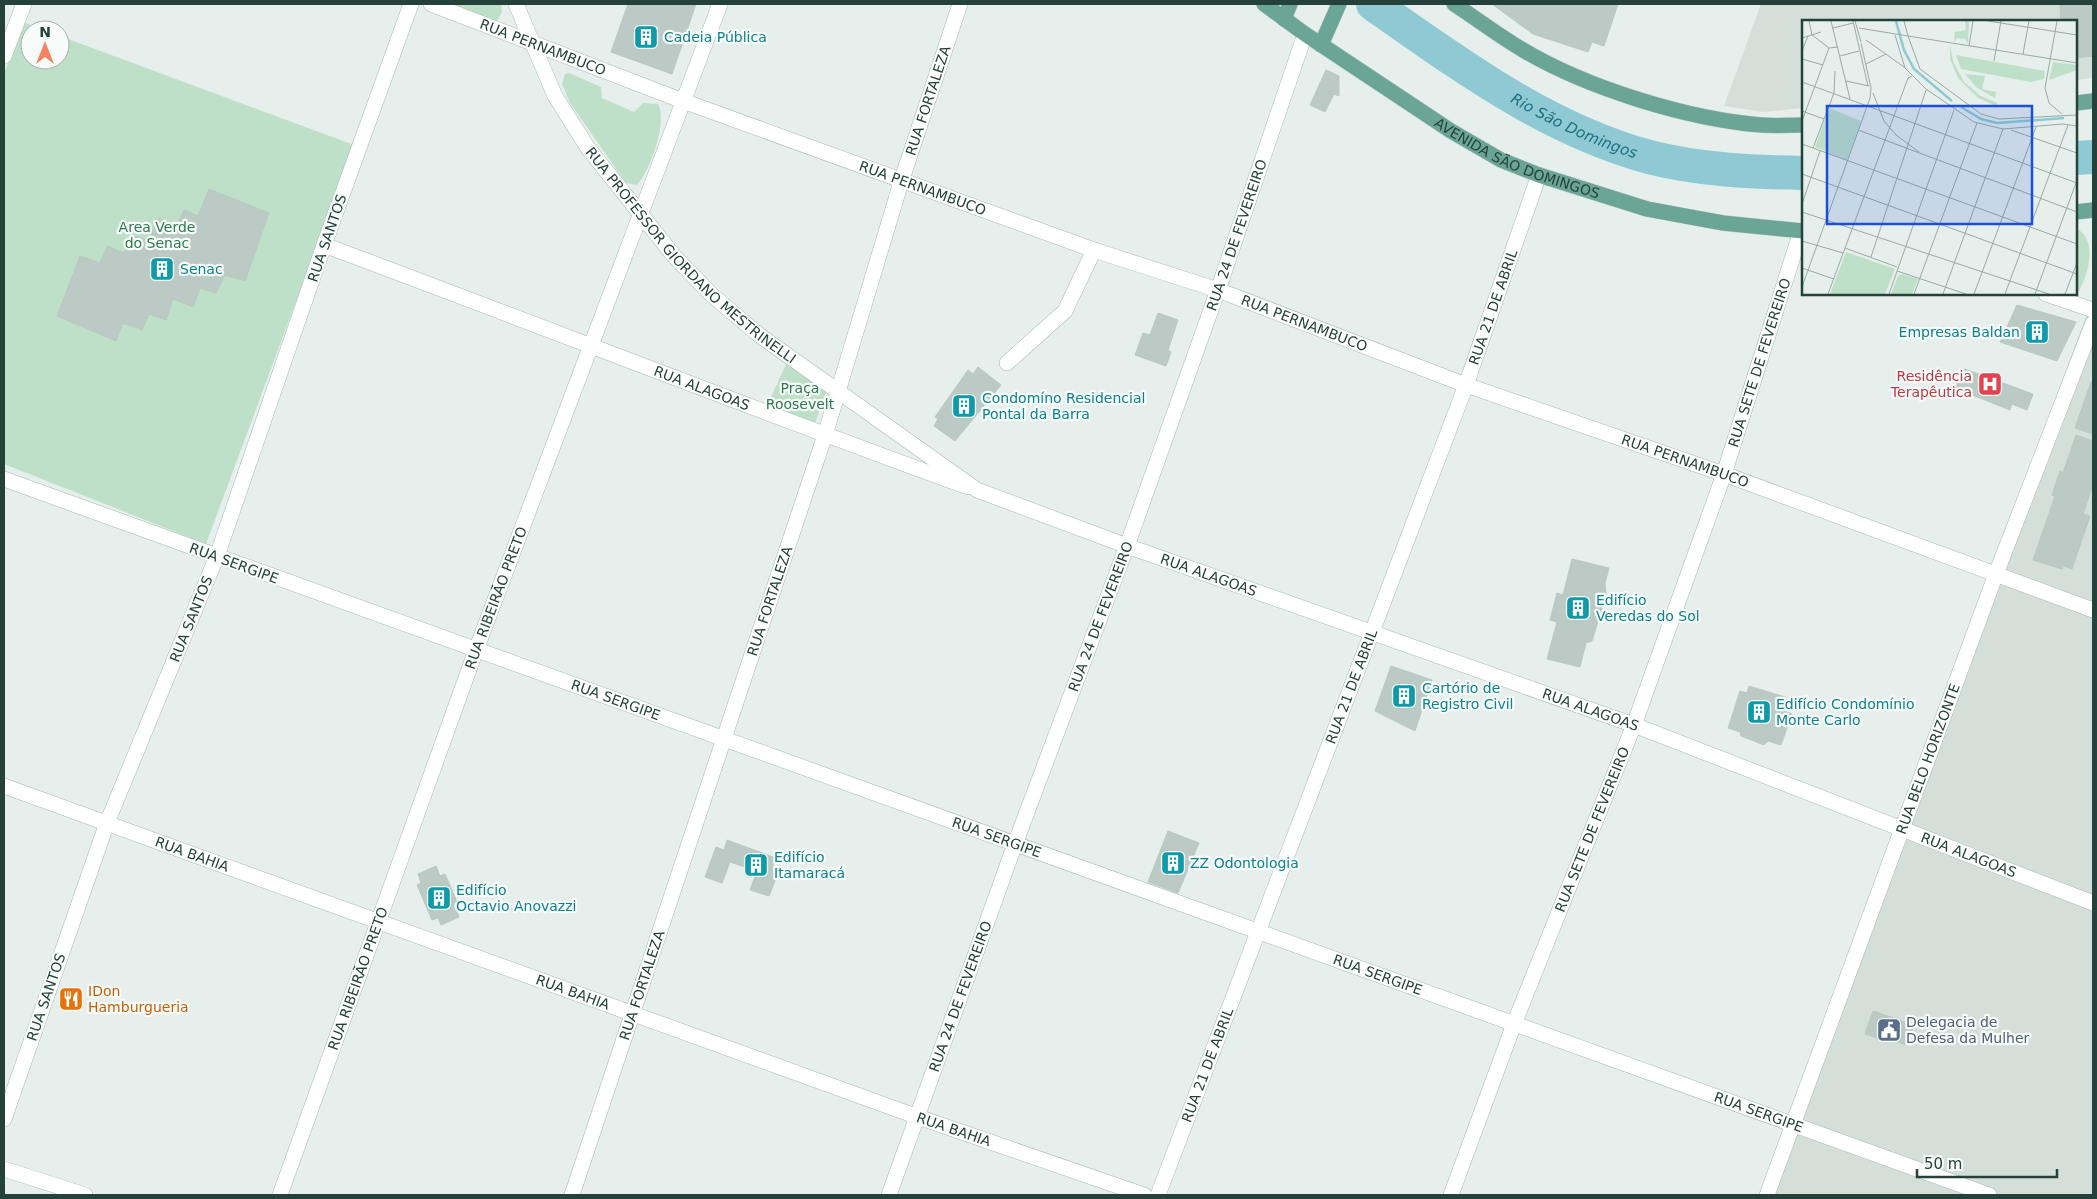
<svg xmlns="http://www.w3.org/2000/svg" width="2097" height="1199" viewBox="0 0 2097 1199" font-family="'DejaVu Sans',sans-serif">
	<rect width="100%" height="100%" fill="#e6efeb"/>
	<path fill="#d4dfda" d="M1761,4H2093V78L2076,80V21H1803V108L1764,112L1724,106Z
		M2093,297V1195H1761Z"/>
	<path fill="#bfe0c8" d="M449,4H501L502,12L497,21L491,22Z
		M23,22L45,30H30V60H60V36L354,145L206,544L4,464V74Z
		M569,73L601,87L602,98L634,112L643,103L658,104C668,122 650,170 637,185L626,183L570,103L562,84L565,74Z
		M2076,228C2097,239 2090,270 2079,291H2076Z
		M788,360L828,387L814,426L766,408Z"/>
	<g fill="none" stroke-linecap="round" stroke-linejoin="round">
		<g stroke="#8ec9d4" stroke-width="34">
			<path id="s1" d="M1373,4C1459,64 1546,129 1649,157C1700,170 1752,172 1803,173"/>
			<path d="M2076,158L2093,157"/>
		</g>
	</g>
	<path fill="#bbcac4" stroke="#b8c9c2" d="M628,4H696L672,74L611,52Z
		M1492,4H1618L1604,46L1592,42L1588,52L1533,34Z
		M2060,4H2093V56L2076,58V19L2061,20Z
		M1326,70L1339,76V96L1334,94L1325,112L1310,105Z
		M209,189L269,213L245,281L225,275L216,293L200,288L193,307L173,299L166,320L149,314L142,330L123,323L116,341L57,316L80,256L100,263L107,246L124,253L132,235L149,241L158,218L177,226L184,210L198,216Z
		M2017,305L2076,322L2057,361L2000,342Z
		M1158,313L1178,320L1168,350L1171,352L1166,366L1135,355L1143,333L1150,335Z
		M978,367L1001,385L955,441L934,426L938,419L935,417L968,370L973,374Z
		M1962,368L2033,394L2027,410L2012,404L2010,410L1955,388Z
		M2091,382H2093V434L2075,428Z
		M2076,435L2093,441V485L2083,514L2090,516L2072,569L2063,566L2062,569L2033,560L2055,496L2052,495L2060,471L2063,473Z
		M1572,559L1609,568L1605,583L1606,595L1592,641L1586,643L1580,667L1547,659L1557,622L1550,620L1557,593L1563,595Z
		M1391,666L1432,680L1415,731L1375,711Z
		M1749,686L1785,697L1781,710L1792,714L1781,745L1768,741L1764,745L1741,736L1740,732L1728,728L1740,691L1747,693Z
		M1168,831L1199,843L1178,893L1148,882Z
		M727,840L776,858L772,868L779,871L769,896L750,890L757,871L730,862L722,883L705,877L716,847L724,850Z
		M436,866L440,876L445,874L461,911L457,912L459,917L441,925L438,918L432,920L417,885L421,883L418,874Z
		M1873,1011L1914,1025L1907,1045L1884,1037L1883,1040L1865,1034Z"/>
	<g fill="none" stroke-linecap="round" stroke-linejoin="round">
		<defs>
			<g id="street">
				<path id="s2" d="M431,4L683,101L1094,250L1218,290L1466,385L1724,474L2093,610"/>
				<path d="M4,56L24,4"/>
				<path id="s3" d="M324,245C539,325 752,409 968,487"/>
				<path d="M2046,294L2093,310"/>
				<path d="M1007,363L1065,311L1094,250"/>
				<path d="M4,479L217,556L107,823L4,1119"/>
				<path id="s4" d="M4,786L918,1117L1144,1195"/>
				<path id="s5" d="M280,1195L476,650L720,4"/>
				<path id="s6" d="M572,1195L825,435L902,179L960,4"/>
				<path id="s7" d="M1158,1195L1466,385L1539,175"/>
				<path id="s8" d="M1451,1195L1514,1024L1634,725L1724,474L1801,231"/>
				<path id="s9" d="M1767,1195L1996,574L2093,323"/>
			</g>
			<g id="secondary">
				<path id="s10" d="M411,4L324,245L217,556L1989,1195"/>
				<path id="s11" d="M516,4L555,96L588,148L674,256L712,295L759,335L977,490L1127,546L1634,725L2093,903"/>
				<path d="M4,1169L85,1195"/>
				<path id="s12" d="M889,1195L1015,844L1127,546L1218,290L1305,34"/>
			</g>
			<g id="primary">
				<path id="s13" d="M1264,4L1305,34L1451,131L1501,160L1539,175L1647,209L1723,223L1803,231"/>
				<path d="M1454,4C1477,19 1499,36 1523,50C1587,88 1687,119 1761,125C1775,126 1789,125 1803,125"/>
				<path d="M1284,19L1290,4"/>
				<path d="M1321,45L1339,4"/>
				<path d="M2076,103L2093,101"/>
				<path d="M2076,212L2093,210"/>
			</g>
		</defs>
		<use href="#street" stroke="#a8b8b2" stroke-width="16"/>
		<use href="#secondary" stroke="#a4bbb3" stroke-width="16"/>
		<use href="#primary" stroke="#c2cac8" stroke-width="16"/>
		<use href="#street" stroke="#fff" stroke-width="15"/>
		<use href="#secondary" stroke="#fff" stroke-width="15"/>
		<use href="#primary" stroke="#6aa596" stroke-width="15"/>
	</g>
	<defs>
		<symbol id="building-square" viewBox="-11 -11 22 22"><rect x="-9" y="-9" width="18" height="18" rx="4" fill="#0f9aa8" stroke="#f7fbf9"/><path d="M-4-6H4V6H1V3H-1V6H-4ZM-2.5-4.3h1.7v1.8h-1.7ZM.8-4.3h1.7v1.8H.8ZM-2.5-1h1.7V.8h-1.7ZM.8-1h1.7V.8H.8Z" fill="#fff"/></symbol>
		<symbol id="hospital-square" viewBox="-11 -11 22 22"><rect x="-9" y="-9" width="18" height="18" rx="4" fill="#e0444e" stroke="#f7fbf9"/><path d="M-5-5h3v3.5h4V-5h3V5h-3V1.5h-4V5h-3Z" fill="#fff"/></symbol>
		<symbol id="restaurant-square" viewBox="-11 -11 22 22"><rect x="-9" y="-9" width="18" height="18" rx="4" fill="#e8710a" stroke="#f7fbf9"/><path d="M-5-6h1v4h1v-4h1v4h1v-4h1v5L-1.5 .5V6h-2V.5L-5-1ZM5-6V6H3V1.5H1.5Q1.5-4 5-6Z" fill="#fff"/></symbol>
		<symbol id="civic-square" viewBox="-11 -11 22 22"><rect x="-9" y="-9" width="18" height="18" rx="4" fill="#5c6f8a" stroke="#f7fbf9"/><path d="M-.6-6.5H3V-4.5H.6V-3L4-1V1h2V6H-6V1h2V-1L-.6-3ZM-1.2 2.5V6h2.4V2.5Z" fill="#fff"/></symbol>
	</defs>
	<g fill-rule="evenodd">
		<use href="#building-square" x="632" y="23" width="28" height="28"/>
		<use href="#building-square" x="148" y="255" width="28" height="28"/>
		<use href="#building-square" x="2023" y="318" width="28" height="28"/>
		<use href="#hospital-square" x="1976" y="370" width="28" height="28"/>
		<use href="#building-square" x="950" y="392" width="28" height="28"/>
		<use href="#building-square" x="1564" y="594" width="28" height="28"/>
		<use href="#building-square" x="1390" y="682" width="28" height="28"/>
		<use href="#building-square" x="1745" y="698" width="28" height="28"/>
		<use href="#building-square" x="1159" y="849" width="28" height="28"/>
		<use href="#building-square" x="742" y="851" width="28" height="28"/>
		<use href="#building-square" x="425" y="884" width="28" height="28"/>
		<use href="#restaurant-square" x="57" y="985" width="28" height="28"/>
		<use href="#civic-square" x="1875" y="1016" width="28" height="28"/>
	</g>
	<g text-anchor="middle" dominant-baseline="central" stroke-width="4.5" stroke-linejoin="round" paint-order="stroke">
		<g font-size="14" fill="#0d838f" stroke="#f7fbf9" text-anchor="start">
			<text x="664" y="37">Cadeia Pública</text>
			<text x="180" y="269">Senac</text>
			<text x="2020" y="332" text-anchor="end">Empresas Baldan</text>
			<text x="982" y="398">Condomíno Residencial<tspan x="982" dy="16">Pontal da Barra</tspan></text>
			<text x="1596" y="600">Edifício<tspan x="1596" dy="16">Veredas do Sol</tspan></text>
			<text x="1422" y="688">Cartório de<tspan x="1422" dy="16">Registro Civil</tspan></text>
			<text x="1776" y="704">Edifício Condomínio<tspan x="1776" dy="16">Monte Carlo</tspan></text>
			<text x="774" y="857">Edifício<tspan x="774" dy="16">Itamaracá</tspan></text>
			<text x="1190" y="863">ZZ Odontologia</text>
			<text x="456" y="890">Edifício<tspan x="456" dy="16">Octavio Anovazzi</tspan></text>
		</g>
		<g font-size="14" fill="#24423a" stroke="#f7fbf9">
			<text stroke="none"><textPath href="#s2" startOffset="120">RUA PERNAMBUCO</textPath></text>
			<text stroke="none"><textPath href="#s6" startOffset="1151">RUA FORTALEZA</textPath></text>
			<text stroke="none"><textPath href="#s13" startOffset="298">AVENIDA SÃO DOMINGOS</textPath></text>
			<text stroke="none"><textPath href="#s2" startOffset="525">RUA PERNAMBUCO</textPath></text>
			<text stroke="none"><textPath href="#s12" startOffset="1021">RUA 24 DE FEVEREIRO</textPath></text>
			<text transform="translate(327 238) rotate(-71)">RUA SANTOS</text>
			<text stroke="none"><textPath href="#s11" startOffset="311">RUA PROFESSOR GIORDANO MESTRINELLI</textPath></text>
			<text stroke="none"><textPath href="#s7" startOffset="949">RUA 21 DE ABRIL</textPath></text>
			<text stroke="none"><textPath href="#s2" startOffset="930">RUA PERNAMBUCO</textPath></text>
			<text stroke="none"><textPath href="#s8" startOffset="888">RUA SETE DE FEVEREIRO</textPath></text>
			<text stroke="none"><textPath href="#s3" startOffset="404">RUA ALAGOAS</textPath></text>
			<text stroke="none"><textPath href="#s2" startOffset="1335">RUA PERNAMBUCO</textPath></text>
			<text transform="translate(234 563) rotate(20)">RUA SERGIPE</text>
			<text stroke="none"><textPath href="#s11" startOffset="930">RUA ALAGOAS</textPath></text>
			<text stroke="none"><textPath href="#s5" startOffset="635">RUA RIBEIRÃO PRETO</textPath></text>
			<text stroke="none"><textPath href="#s6" startOffset="626">RUA FORTALEZA</textPath></text>
			<text stroke="none"><textPath href="#s12" startOffset="616">RUA 24 DE FEVEREIRO</textPath></text>
			<text transform="translate(191 619) rotate(-68)">RUA SANTOS</text>
			<text stroke="none"><textPath href="#s7" startOffset="544">RUA 21 DE ABRIL</textPath></text>
			<text stroke="none"><textPath href="#s10" startOffset="1009">RUA SERGIPE</textPath></text>
			<text stroke="none"><textPath href="#s11" startOffset="1335">RUA ALAGOAS</textPath></text>
			<text stroke="none"><textPath href="#s9" startOffset="465">RUA BELO HORIZONTE</textPath></text>
			<text stroke="none"><textPath href="#s8" startOffset="392">RUA SETE DE FEVEREIRO</textPath></text>
			<text stroke="none"><textPath href="#s10" startOffset="1414">RUA SERGIPE</textPath></text>
			<text stroke="none"><textPath href="#s4" startOffset="200">RUA BAHIA</textPath></text>
			<text stroke="none"><textPath href="#s11" startOffset="1740">RUA ALAGOAS</textPath></text>
			<text stroke="none"><textPath href="#s10" startOffset="1819">RUA SERGIPE</textPath></text>
			<text stroke="none"><textPath href="#s5" startOffset="230">RUA RIBEIRÃO PRETO</textPath></text>
			<text stroke="none"><textPath href="#s6" startOffset="221">RUA FORTALEZA</textPath></text>
			<text stroke="none"><textPath href="#s4" startOffset="605">RUA BAHIA</textPath></text>
			<text stroke="none"><textPath href="#s12" startOffset="211">RUA 24 DE FEVEREIRO</textPath></text>
			<text transform="translate(46 997) rotate(-71)">RUA SANTOS</text>
			<text stroke="none"><textPath href="#s7" startOffset="139">RUA 21 DE ABRIL</textPath></text>
			<text stroke="none"><textPath href="#s10" startOffset="2224">RUA SERGIPE</textPath></text>
			<text stroke="none"><textPath href="#s4" startOffset="1010">RUA BAHIA</textPath></text>
		</g>
		<g font-size="14" fill="#2d7a4b" stroke="#f7fbf9">
			<text x="157" y="227">Area Verde<tspan x="157" dy="16">do Senac</tspan></text>
			<text x="800" y="388">Praça<tspan x="800" dy="16">Roosevelt</tspan></text>
		</g>
		<g font-size="14" fill="#be3a42" stroke="#f7fbf9" text-anchor="end">
			<text x="1972" y="376">Residência<tspan x="1972" dy="16">Terapêutica</tspan></text>
		</g>
		<g font-size="14" fill="#c56008" stroke="#f7fbf9" text-anchor="start">
			<text x="88" y="991">IDon<tspan x="88" dy="16">Hamburgueria</tspan></text>
		</g>
		<g font-size="14" fill="#4e5e75" stroke="#f7fbf9" text-anchor="start">
			<text x="1906" y="1022">Delegacia de<tspan x="1906" dy="16">Defesa da Mulher</tspan></text>
		</g>
		<g font-size="15" font-style="italic" fill="#1c6f80" stroke="#f7fbf9">
			<text stroke="none"><textPath href="#s1" startOffset="236">Rio São Domingos</textPath></text>
		</g>
	</g>
	<g transform="translate(1802 20)">
		<rect width="275" height="275" fill="#e6efeb"/>
		<path d="M163,1H167L166,24L163,19L155,18L152,22L153,12L164,10ZM148,25L151,41L162,62L179,76L195,83L194,86L176,78L156,58L148,39ZM154,35L243,51L242,59L229,62L159,49ZM251,42L275,45V50L247,60ZM163,54L183,56L180,69L194,72L193,78L175,68ZM27,88L59,101L45,140L13,127ZM44,232L93,249L83,274H28ZM100,254L116,259L110,274H89L96,256Z" fill="#bfe0c8"/>
		<path fill="none" stroke="#8ec9d4" stroke-width="2.5" d="M94,1L102,30L112,49L150,81M159,87L179,99L195,103L262,98"/>
		<path fill="none" stroke="#98aaa4" stroke-width="1" d="M7,1L10,15L27,28L36,27M29,1L48,79M51,1L66,66M53,1L59,22M102,1L106,16L275,43M186,1L275,15M255,1L243,68L247,83L260,94M31,8L51,3M57,8L106,16L118,49L179,94L197,99L275,95M93,15L103,48L124,69L172,102L201,109L261,104L275,106M0,18L19,12M64,20L102,47M59,23L69,68M167,26L171,1M0,31L6,16M221,34L227,1M38,36L57,31M0,39L21,45M192,41L199,1M64,44L84,34M44,61L67,66M0,62L275,163M71,73L82,101L94,115L117,132M0,91L22,99M0,101L27,28M56,110L275,192M209,110L275,133M0,124L275,224M11,128L32,73L33,51M0,154L275,254M0,184L18,131M0,192L247,274M0,221L41,233M43,228L95,247M69,237L124,70M0,248L32,259M95,251L164,274M0,267L68,78L69,68M26,274L106,58L110,56M87,274L152,90M112,274L175,103M141,274L201,109M172,274L234,107M203,274L266,105M233,274L274,163M263,274L275,243"/>
		<path fill="#1d4ed8" fill-opacity="0.15" stroke="#1d4ed8" stroke-width="2.5" d="M25,86H230V204H25Z"/>
		<rect width="275" height="275" fill="none" stroke="#24423a" stroke-width="2.5"/>
	</g>
	<rect width="2097" height="1199" fill="none" stroke="#24423a" stroke-width="10"/>
	<g transform="translate(45 45)"><circle r="24" fill="#f7fbf9" stroke="#a3b1ad"/>
	<path d="M0-4L9 19L0 12L-9 19Z" fill="#f4845f"/>
	<text y="-8" font-size="14" font-weight="bold" text-anchor="middle" fill="#24423a">N</text>
	</g>
	<path d="M1917 1169v8h140v-8" fill="none" stroke="#24423a" stroke-width="2.5"/>
	<text x="1924" y="1169" font-size="15" fill="#24423a" stroke="#f7fbf9" stroke-width="4" paint-order="stroke">50 m</text>
</svg>
